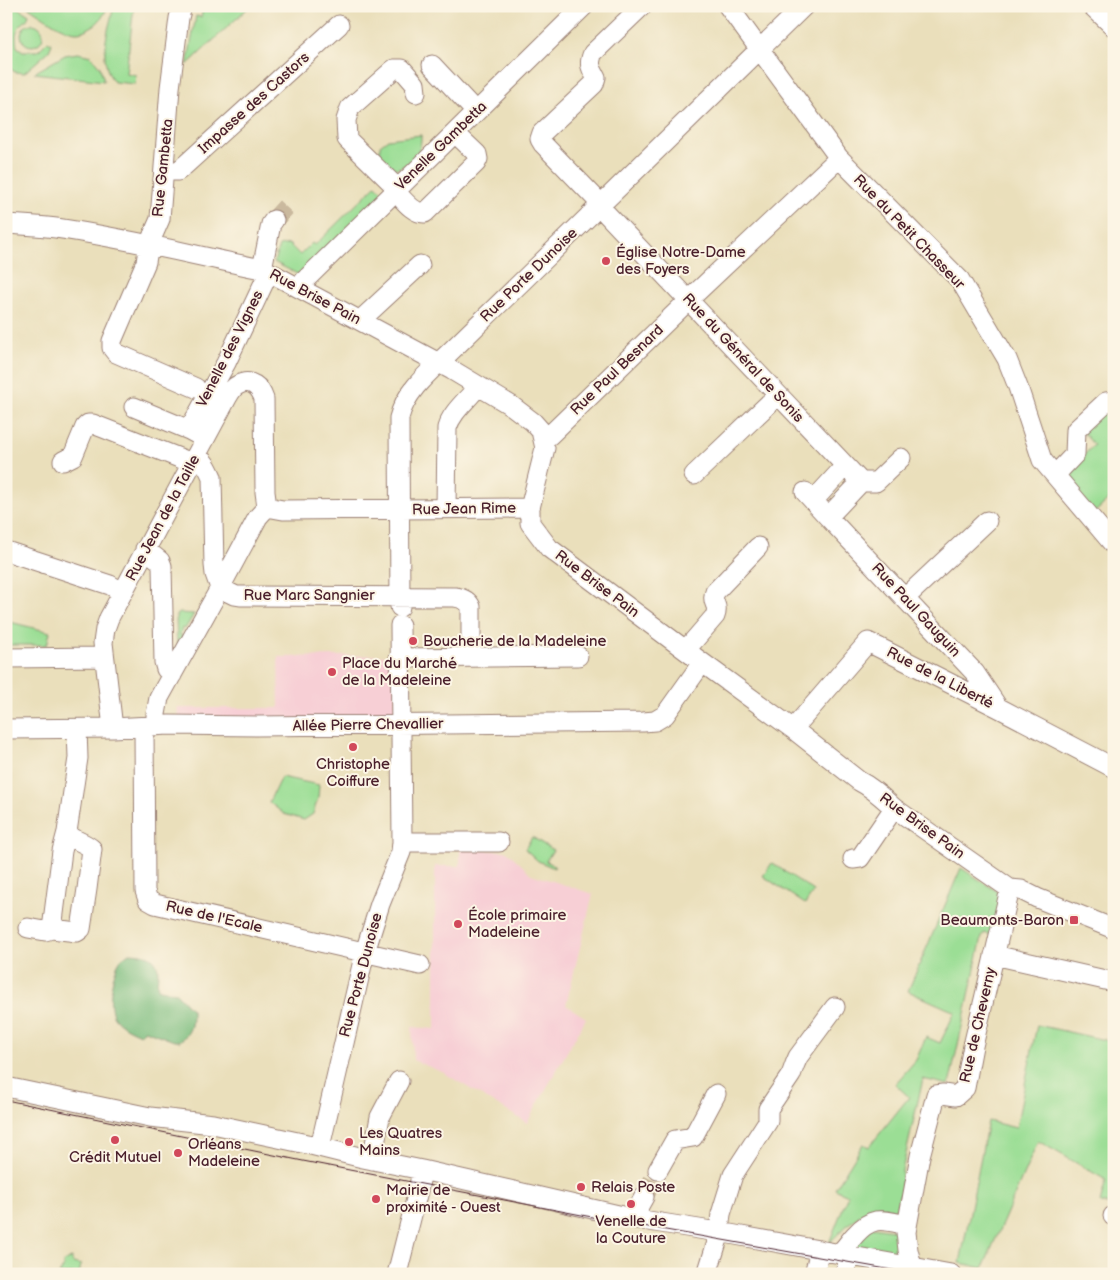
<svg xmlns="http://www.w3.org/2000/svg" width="1120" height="1280" viewBox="0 0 1120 1280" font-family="'Balsamiq Sans',sans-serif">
	<rect width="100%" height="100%" fill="#fcf5e5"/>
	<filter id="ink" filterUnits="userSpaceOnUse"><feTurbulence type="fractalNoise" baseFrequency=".02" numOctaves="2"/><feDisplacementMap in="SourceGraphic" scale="10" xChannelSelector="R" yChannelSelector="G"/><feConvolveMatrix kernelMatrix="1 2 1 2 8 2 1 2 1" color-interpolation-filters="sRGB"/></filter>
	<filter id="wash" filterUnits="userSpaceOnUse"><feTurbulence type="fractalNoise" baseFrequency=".0096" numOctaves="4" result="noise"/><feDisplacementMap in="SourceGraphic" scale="20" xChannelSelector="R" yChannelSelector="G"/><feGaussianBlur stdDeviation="1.12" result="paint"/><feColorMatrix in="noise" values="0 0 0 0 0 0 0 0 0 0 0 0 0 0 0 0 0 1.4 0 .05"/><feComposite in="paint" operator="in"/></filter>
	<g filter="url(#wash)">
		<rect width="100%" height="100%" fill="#eadfbb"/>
		<path fill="#f7cfd5" d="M395,655L396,731L182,730L177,708H279L278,657Z
			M460,850L507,851L531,874L593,894L566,1005L586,1018L527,1123L444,1073L413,1060L412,1027L435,1029V866H460Z"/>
		<path fill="#9bde95" stroke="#727e60" d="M6,6H15L29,15C27,22 23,22 19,27C15,33 16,40 17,47L23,51H38L48,41L52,44L49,51L24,73L15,72L6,66Z
			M27,6H107C105,15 99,23 91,27C86,30 82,32 76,32C61,31 40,14 27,6Z
			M114,6H134L126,73L136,75L135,84L114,82C97,60 108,31 114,6Z
			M204,6H250L187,65L196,16L201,17Z
			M21 35a11 11 0 1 1 22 0a11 11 0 1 1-22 0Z
			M78,53L91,56L100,67L104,81L34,73L65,55Z
			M421,135C422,153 412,165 395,169L380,155V145L388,139Z
			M376,185L385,194L301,276L274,262L279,246L289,244L300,255L312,243L315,245Z
			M1114,403V495L1094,513L1062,476L1094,445L1080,429Z
			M180,613L194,614L185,629L182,628L180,635L183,636L179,644L177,643L176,615Z
			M6,621L50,632L47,645H6Z
			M281,777L319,785L318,798L313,814L304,820L284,814L269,802Z
			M532,837L553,850L546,861L555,866L554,868L538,861L525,849Z
			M772,863L814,891L805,904L763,876Z
			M961,868L998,892L1002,898L991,935L984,933L982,937L949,1085L923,1079L902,1171L901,1189L895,1211C891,1210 887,1209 883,1209C861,1208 846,1227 832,1240L831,1243H829L848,1195L835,1189L863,1144L869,1147L909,1097L895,1084L916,1060L926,1037L940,1043L955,1012L908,991Z
			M1037,1025L1114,1042V1206L1100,1203L1106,1180L1038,1141L983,1268L960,1263L988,1121L1016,1128Z
			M872,1227L901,1231L905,1256L852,1246Z
			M71,1258L73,1263L81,1265L79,1274H59L63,1268V1263Z"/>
		<path fill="#7cbd7e" stroke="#636e54" d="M129,953C144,954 158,954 158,973C158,980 156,984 159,990L176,993L192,1010C192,1025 192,1031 180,1041H174L145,1030L140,1034C130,1030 120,1025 114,1017C107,1005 112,976 118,964C120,959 125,956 129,953Z"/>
	</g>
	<g filter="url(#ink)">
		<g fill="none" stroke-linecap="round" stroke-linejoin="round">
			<path stroke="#cab99e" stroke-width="19" stroke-dasharray="19 9" stroke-linecap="butt" d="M274,220L286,207
				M644,1197L658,1170"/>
			<defs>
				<path id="minor" d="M182,6L179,18L170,88L160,219L149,244L146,262L112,341V348L116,353L196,388
					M728,6L839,158L960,280L1007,359L1018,387L1042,460L1114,545
					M1092,6L1114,27
					M432,65L476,112
					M164,170L178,171L184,166L339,25
					M398,189L347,139L346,120L350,108L394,69H402L415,84L416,93
					M395,191C403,199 413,214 425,213L476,163L478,159L477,154L455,133
					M601,204L543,144L540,139L542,133L594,84L596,77C591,68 588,64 593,53L642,6
					M599,206L861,482L828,517L805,492
					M6,224C23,225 40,226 56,228C126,238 193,255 262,269L269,272L452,370L512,406L533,422L541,431L545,448L530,508V523L549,548L696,658L793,729L859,781C873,788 883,798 894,808L1010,889L1021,890L1037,898L1114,929
					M262,269L271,224L274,220
					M300,288L304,281L584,6
					M362,321L365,316L420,265
					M134,407L189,430L200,436
					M191,426L226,363L269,272
					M544,440L550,435L696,293L839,158
					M196,456C205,461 208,468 212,477L214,565L215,574L220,588L234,595L240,596L455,597C462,598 468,600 471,607V657
					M63,461L73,456L85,427L88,424H93L192,463
					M694,475L778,395
					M1055,475L1075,454L1076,430L1106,402L1114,401
					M861,482H876L901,458
					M813,501L845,466
					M267,507L283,510L530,508
					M446,509L447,428C452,411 468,400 478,386
					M828,517L975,673L997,706
					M145,549L160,561L162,566L164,662L166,669L172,675
					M6,551L110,585L122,592
					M905,598L987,521
					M400,607L399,418C406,389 433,369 453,349L804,6
					M690,645L715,616C720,603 710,604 715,592L758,547
					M6,658L104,657
					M399,658L578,656
					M156,726V714L159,698L220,588L258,517L267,507
					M144,727L145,891L148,900L155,904L420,965
					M113,728L103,643L105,629L109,618L227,398C230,393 233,387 238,385C251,378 260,387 264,399L265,492L267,507
					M6,729L113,728L169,725L257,726L643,722L655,721L665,715L702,663
					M793,729L868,642L999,708L1114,768
					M402,842H499
					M853,859L860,858L894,808
					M28,928L45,931L52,929L77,932L81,929L87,889L92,849C85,842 73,841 67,832
					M52,929L62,851L67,832L78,758L77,729
					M994,955L1114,982
					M6,1087L150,1117L213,1124L307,1144L363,1158L422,1170L636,1219L730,1234L951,1274
					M320,1147L365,952L380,904L401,852L402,842L400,625
					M372,1160L380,1117L399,1081
					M658,1170L675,1140L693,1137L716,1094
					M1113,1216H1114
					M636,1219L639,1206L644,1197
					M839,1253C846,1248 849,1241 855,1235C873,1215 883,1220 907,1225
					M912,1266L908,1250L906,1232L920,1156L936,1095L943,1094L956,1096L965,1088L973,1046L1010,889
					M397,1274L418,1191L422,1170
					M707,1274L718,1239L721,1214L733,1175L768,1121V1109L791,1075L795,1064L798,1057L835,1007
					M814,1274L820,1250
					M845,1274L849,1255"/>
			</defs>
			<use href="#minor" stroke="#9a7f73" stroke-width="21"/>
			<use href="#minor" stroke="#fff" stroke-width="19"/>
			<path stroke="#4a1f2b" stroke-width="1" d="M6,1100L303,1161L592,1217L915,1274"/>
		</g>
	</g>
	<g fill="#d1495b" stroke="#fcf5e5" stroke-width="2">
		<circle cx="606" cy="261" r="5"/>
		<circle cx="413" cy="641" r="5"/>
		<circle cx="332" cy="672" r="5"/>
		<circle cx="353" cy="747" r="5"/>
		<rect x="1069" y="915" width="10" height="10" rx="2.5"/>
		<circle cx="458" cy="924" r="5"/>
		<circle cx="115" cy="1140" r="5"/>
		<circle cx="349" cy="1142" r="5"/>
		<circle cx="178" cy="1153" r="5"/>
		<circle cx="581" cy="1187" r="5"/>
		<circle cx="376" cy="1199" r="5"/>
		<circle cx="631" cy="1204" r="5"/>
	</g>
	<g text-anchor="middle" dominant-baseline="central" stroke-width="4" stroke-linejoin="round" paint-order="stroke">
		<g font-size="15" fill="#4a1f2b" stroke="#fcf5e5">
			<text transform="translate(254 103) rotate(-42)">Impasse des Castors</text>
			<text transform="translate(441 146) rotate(-44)">Venelle Gambetta</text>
			<text transform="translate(163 168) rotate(-84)">Rue Gambetta</text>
			<text transform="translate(909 232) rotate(46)">Rue du Petit Chasseur</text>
			<text transform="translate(529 275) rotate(-44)">Rue Porte Dunoise</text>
			<text transform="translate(315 297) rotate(28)">Rue Brise Pain</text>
			<text transform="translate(230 349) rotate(-63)">Venelle des Vignes</text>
			<text transform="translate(743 358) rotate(47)">Rue du Général de Sonis</text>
			<text transform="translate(617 370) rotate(-44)">Rue Paul Besnard</text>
			<text transform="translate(464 509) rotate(-1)">Rue Jean Rime</text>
			<text transform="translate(163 518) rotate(-62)">Rue Jean de la Taille</text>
			<text transform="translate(597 584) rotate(37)">Rue Brise Pain</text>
			<text x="309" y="595">Rue Marc Sangnier</text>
			<text transform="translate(916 610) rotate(47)">Rue Paul Gauguin</text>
			<text transform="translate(940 678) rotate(27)">Rue de la Liberté</text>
			<text transform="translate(368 725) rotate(-1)">Allée Pierre Chevallier</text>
			<text transform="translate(922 826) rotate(36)">Rue Brise Pain</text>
			<text transform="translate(214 917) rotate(13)">Rue de l'Ecale</text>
			<text transform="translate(361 975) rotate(-75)">Rue Porte Dunoise</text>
			<text transform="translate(978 1025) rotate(-77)">Rue de Cheverny</text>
		</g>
		<g font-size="15" fill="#4a1f2b" stroke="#fcf5e5" text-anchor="start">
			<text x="616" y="252">Église Notre-Dame<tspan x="616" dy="17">des Foyers</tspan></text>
			<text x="423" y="641">Boucherie de la Madeleine</text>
			<text x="342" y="663">Place du Marché<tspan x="342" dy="17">de la Madeleine</tspan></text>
			<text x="353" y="764" text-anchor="middle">Christophe<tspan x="353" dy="17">Coiffure</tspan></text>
			<text x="468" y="915">École primaire<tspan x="468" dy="17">Madeleine</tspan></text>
			<text x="1064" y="920" text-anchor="end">Beaumonts-Baron</text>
			<text x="359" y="1133">Les Quatres<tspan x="359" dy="17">Mains</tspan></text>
			<text x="188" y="1144">Orléans<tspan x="188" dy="17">Madeleine</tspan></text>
			<text x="115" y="1157" text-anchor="middle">Crédit Mutuel</text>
			<text x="591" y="1187">Relais Poste</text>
			<text x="386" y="1190">Mairie de<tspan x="386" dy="17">proximité - Ouest</tspan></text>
			<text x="631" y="1221" text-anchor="middle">Venelle de<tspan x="631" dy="17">la Couture</tspan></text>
		</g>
	</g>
	<rect width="1120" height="1280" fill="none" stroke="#fcf5e5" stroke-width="25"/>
</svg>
